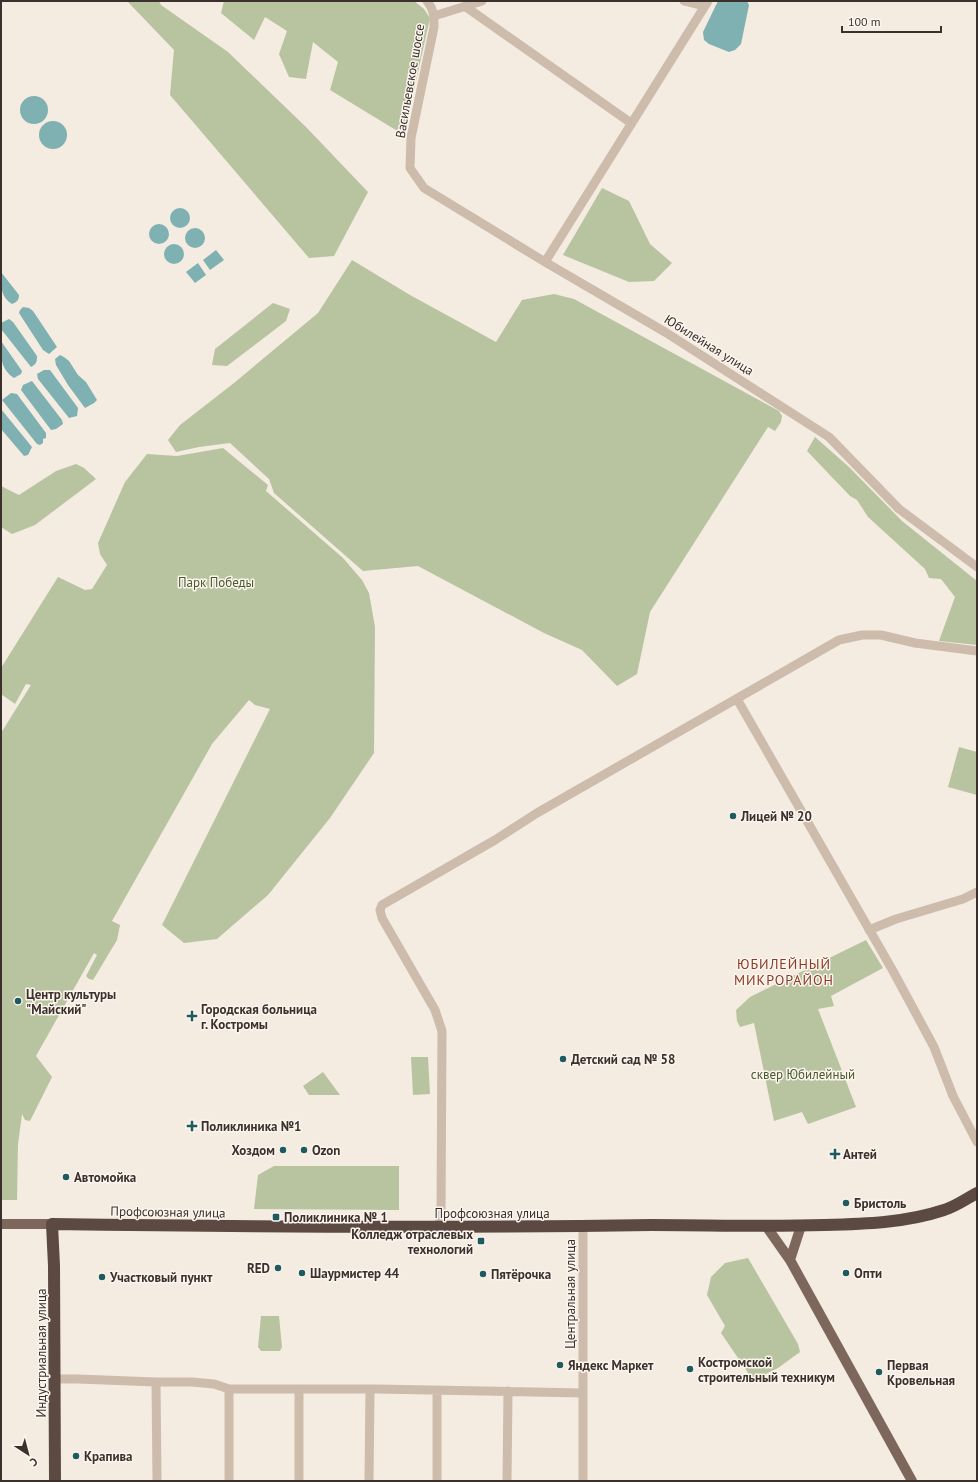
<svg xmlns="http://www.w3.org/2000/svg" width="978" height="1482" viewBox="0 0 978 1482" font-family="'PT Sans',sans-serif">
	<rect width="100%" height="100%" fill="#f4ebe1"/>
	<path fill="#b8c4a0" d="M127,1H159L161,5L228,52L306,127L368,192L334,256L309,258L170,95L174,50Z
		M224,1H414L424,9L430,18L404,135L330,90L338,62L313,42L306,79L289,77L279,54L287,31L265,17L254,40L221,13Z
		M602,188L629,201L650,244L672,263L654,281L629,282L563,255Z
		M352,260L410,295L496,342L522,300L554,294L574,299L779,411L782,416L781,422L775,431L768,427L650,612L637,674L617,686L582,650L544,633L418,566L363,571L274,493L269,479L230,443L199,447L176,452L168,440L180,425L234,383L318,313Z
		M273,303L290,309L286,321L227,366L212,365L215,349Z
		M815,437L849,467L902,521L977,581V645L939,641L955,597L941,579L929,578L925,569L868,517L857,500L850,496L807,451Z
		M223,448L268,485L266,491L343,558L362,580L369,593L375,627L374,753L330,818L268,895L217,939L184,943L162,925L270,709L255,705L249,700L212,744L112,921L120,925L117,940L93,980L89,979L86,976L97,955L94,953L36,1056L52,1077L30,1121L25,1120L22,1114L18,1144L17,1200H1V733L31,685L26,684L15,704L1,694V668L58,577L85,590L92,589L107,565L100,554L98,543L125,482L147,454L177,456Z
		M76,464L84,468L96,479L35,525L12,534L1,527V486L19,495L56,471Z
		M959,747L977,752V795L948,787Z
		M866,940L883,968L831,996L834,1006L818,1009L856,1107L808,1124L802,1112L774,1121L754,1023L740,1027L737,1021L736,1010L750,997Z
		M411,1057H428L430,1094L413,1095Z
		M323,1072L340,1095H309L303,1086Z
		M274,1166H399V1210L254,1209L258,1175Z
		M748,1258L798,1344L800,1352L778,1368L753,1380L721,1333L725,1326L707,1295L711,1277L725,1263Z
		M261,1316H279L282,1347L280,1351H261L258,1347Z"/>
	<path fill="#7fb0b2" d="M718,1H747L749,5L741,44L735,50L729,52L709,44L704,40L703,32Z
		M20 110a14 14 0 1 1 28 0a14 14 0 1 1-28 0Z
		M39 135a14 14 0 1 1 28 0a14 14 0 1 1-28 0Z
		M170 218a10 10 0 1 1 20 0a10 10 0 1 1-20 0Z
		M149 234a10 10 0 1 1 20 0a10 10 0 1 1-20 0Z
		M185 238a10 10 0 1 1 20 0a10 10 0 1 1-20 0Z
		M164 254a10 10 0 1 1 20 0a10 10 0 1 1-20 0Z
		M216,250L224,260L210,270L203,260Z
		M198,263L206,275L195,283L186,272Z
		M1,272L19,295C19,300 17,302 12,304C0,297 1,285 1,272Z
		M23,307L29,308L33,311L57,347L49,354L43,350L19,313L20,310Z
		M9,319L13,322L37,356C37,363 36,364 31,367L1,329V323Z
		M1,341L22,371L21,374L14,378C0,369 1,357 1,341Z
		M60,355L64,357L69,361L78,375L86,382L97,400L94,403L85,408L68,385L56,365L55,359Z
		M44,370H50L78,408L77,416L69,418L38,379L37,374Z
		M32,381L62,420L63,424L56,429L51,430L21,390L23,385Z
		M11,393L17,394L46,433V438L43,439V443L40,445L37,444L2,400Z
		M1,409L32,447L28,455L24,456L1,429Z"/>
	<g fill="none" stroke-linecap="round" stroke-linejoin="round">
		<path stroke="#cdbbac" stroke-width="9" d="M427,1C434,9 434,16 434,27L411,138L410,168L424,188L545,262L665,332L829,437L899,509L977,567
			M684,1L704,6
			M466,7L631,123
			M434,16L482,1
			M545,262L708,1
			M737,699L893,971L934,1047L953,1096L977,1142
			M869,930L896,919L963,899L977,892
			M438,1227L441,1215L442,1031L435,1010L382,918L380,910L382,905L495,840L537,813L839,640L862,635H881L915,643L977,651
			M55,1379H78L156,1382H192L214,1384L229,1389H377L583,1393
			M156,1382L157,1481
			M437,1391V1481
			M229,1481V1389
			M299,1481V1389
			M369,1481L370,1389
			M507,1481L508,1391
			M583,1481V1226"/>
		<path stroke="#7d675c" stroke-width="10" d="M1,1224H52
			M766,1226L790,1260L912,1481
			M790,1260L801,1226"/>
		<path stroke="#5c4a42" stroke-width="12" d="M55,1481L54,1266L52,1224C252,1227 451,1228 651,1225C708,1225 766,1227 824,1225C864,1224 905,1223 944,1210C955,1207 966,1199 977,1193"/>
	</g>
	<g fill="#1f5a5e" stroke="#fbf5ee" stroke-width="1.5">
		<circle cx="733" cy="816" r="4"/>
		<circle cx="18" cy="1001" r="4"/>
		<path d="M190 1010h4v4h4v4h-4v4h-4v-4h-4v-4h4z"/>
		<circle cx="563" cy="1059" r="4"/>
		<path d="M190 1120h4v4h4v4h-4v4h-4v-4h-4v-4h4z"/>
		<circle cx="283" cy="1150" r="4"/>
		<circle cx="304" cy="1150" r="4"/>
		<path d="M833 1148h4v4h4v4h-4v4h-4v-4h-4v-4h4z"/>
		<circle cx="66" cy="1177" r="4"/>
		<circle cx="846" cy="1203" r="4"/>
		<rect x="272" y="1213" width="8" height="8" rx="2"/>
		<rect x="477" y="1237" width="8" height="8" rx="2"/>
		<circle cx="278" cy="1268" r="4"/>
		<circle cx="302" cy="1273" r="4"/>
		<circle cx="846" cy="1273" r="4"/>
		<circle cx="483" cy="1274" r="4"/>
		<circle cx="102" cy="1277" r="4"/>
		<circle cx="560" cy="1365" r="4"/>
		<circle cx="690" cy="1369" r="4"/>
		<circle cx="879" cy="1372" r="4"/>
		<circle cx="76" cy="1456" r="4"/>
	</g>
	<g text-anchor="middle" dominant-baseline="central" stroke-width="3" stroke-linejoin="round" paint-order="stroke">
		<g font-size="13" fill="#3b302b" stroke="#fbf5ee">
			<text transform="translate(410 81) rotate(-80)">Васильевское шоссе</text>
			<text transform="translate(709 345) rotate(32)">Юбилейная улица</text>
			<text transform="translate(168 1212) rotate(1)">Профсоюзная улица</text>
			<text x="492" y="1213">Профсоюзная улица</text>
			<text transform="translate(570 1294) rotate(-90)">Центральная улица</text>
			<text transform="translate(41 1353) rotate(-90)">Индустриальная улица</text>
		</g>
		<g font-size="13" fill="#4a5a2e" stroke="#fbf5ee">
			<text x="216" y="582">Парк Победы</text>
			<text x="803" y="1074">сквер Юбилейный</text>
		</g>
		<g font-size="13" font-weight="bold" fill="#3b302b" stroke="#fbf5ee" text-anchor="start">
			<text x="741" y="816">Лицей № 20</text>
			<text x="26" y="994">Центр культуры<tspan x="26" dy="15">"Майский"</tspan></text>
			<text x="201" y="1009">Городская больница<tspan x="201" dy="15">г. Костромы</tspan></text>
			<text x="571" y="1059">Детский сад № 58</text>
			<text x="201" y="1126">Поликлиника №1</text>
			<text x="275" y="1150" text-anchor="end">Хоздом</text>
			<text x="312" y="1150">Ozon</text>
			<text x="843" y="1154">Антей</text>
			<text x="74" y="1177">Автомойка</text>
			<text x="854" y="1203">Бристоль</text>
			<text x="284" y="1217">Поликлиника № 1</text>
			<text x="473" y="1234" text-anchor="end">Колледж отраслевых<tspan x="473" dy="15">технологий</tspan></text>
			<text x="270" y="1268" text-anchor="end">RED</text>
			<text x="310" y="1273">Шаурмистер 44</text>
			<text x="854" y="1273">Опти</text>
			<text x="491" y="1274">Пятёрочка</text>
			<text x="110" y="1277">Участковый пункт</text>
			<text x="698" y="1362">Костромской<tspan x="698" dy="15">строительный техникум</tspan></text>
			<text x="568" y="1365">Яндекс Маркет</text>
			<text x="887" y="1365">Первая<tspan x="887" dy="15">Кровельная</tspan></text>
			<text x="84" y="1456">Крапива</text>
		</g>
		<g font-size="14" letter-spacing="1" fill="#8c3b22" stroke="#fbf5ee">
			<text x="784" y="964">ЮБИЛЕЙНЫЙ<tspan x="784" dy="16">МИКРОРАЙОН</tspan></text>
		</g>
	</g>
	<rect width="978" height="1482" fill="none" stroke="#3b302b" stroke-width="4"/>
	<g transform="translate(28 1454) rotate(144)" stroke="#fbf5ee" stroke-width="3" paint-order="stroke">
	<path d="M0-3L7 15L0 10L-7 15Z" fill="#3b302b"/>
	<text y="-6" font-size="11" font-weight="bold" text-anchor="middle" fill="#3b302b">С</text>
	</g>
	<path d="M842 26v6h99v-6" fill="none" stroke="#3b302b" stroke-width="2"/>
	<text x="848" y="26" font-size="12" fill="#3b302b" stroke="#fbf5ee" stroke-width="3" paint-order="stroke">100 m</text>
</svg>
